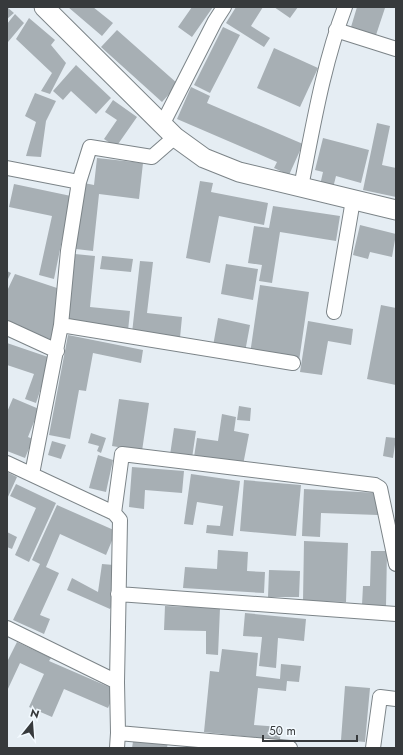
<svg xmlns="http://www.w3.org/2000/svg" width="403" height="755" viewBox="0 0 403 755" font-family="Jost,sans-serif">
	<rect width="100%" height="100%" fill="#e5edf3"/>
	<path fill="#a7afb4" d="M7,7L14,13L7,19Z
		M68,7H93L113,23L102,36Z
		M192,7H213L192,37L178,27Z
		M236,7H263L251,26L270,38L264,47L226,23Z
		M274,7H298L290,18Z
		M357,7L385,8L376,35L351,27Z
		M15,14L24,23L8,42L7,40V24Z
		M29,18L55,40L51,45L66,63L50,94L41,91L52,73L16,39Z
		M223,27L240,35L210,93L194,85Z
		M117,30L178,84L162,102L101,47Z
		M274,48L318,68L300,107L257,88Z
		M76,65L111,98L96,114L71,91L63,100L53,91Z
		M191,87L210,96L207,103L303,144L289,175L274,168L277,162L177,119Z
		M35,93L56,101L46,121L41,157L26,156L36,122L25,116Z
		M113,100L137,117L116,147L104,139L117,120L105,112Z
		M377,123L390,126L382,165L396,168V197L363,190Z
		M323,138L369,150L361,183L336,176L333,188L320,185L323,172L315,170Z
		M97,158L143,163L139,199L99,194L93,251L76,249L84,183L94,185Z
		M200,181L213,183L211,192L268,203L264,225L219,216L210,263L186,258Z
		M14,184L71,196L54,279L39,275L52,216L9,207Z
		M273,206L340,216L336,241L280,232L272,283L259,281L262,265L248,263L254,226L269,228Z
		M360,225L396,234L392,257L370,252L368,259L353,255Z
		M75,254L95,256L90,307L130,311L128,331L68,324Z
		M102,256L133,259L131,272L100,269Z
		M140,261L153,262L147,313L182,317L180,338L132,333Z
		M226,264L258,269L253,300L221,294Z
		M7,271L11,273L7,281Z
		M15,274L57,288L54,341L7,322V291Z
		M260,285L309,292L299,361L250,354Z
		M381,305L396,308V385L367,379Z
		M218,318L250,325L245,352L213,346Z
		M308,321L353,329L351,345L328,341L322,375L300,372Z
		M68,335L143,350L141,363L93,353L86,391L79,390L70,439L49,435Z
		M7,343L51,358L36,403L25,399L34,374L7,365Z
		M13,398L39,409L28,437L33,439L25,458L7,451V412Z
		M119,399L149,403L142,451L112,446Z
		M239,406L251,408L250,421L237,420Z
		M222,414L236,417L234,431L249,434L243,465L194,457L197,438L218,441Z
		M174,428L196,431L192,458L170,455Z
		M91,433L106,438L101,453L97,451L99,446L88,443Z
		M386,437L396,438L393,458L383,456Z
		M52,441L66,445L61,459L48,455Z
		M98,455L113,460L106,492L89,488Z
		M132,467L184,471L182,493L145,490L144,509L129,507Z
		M7,472L17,477L7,499Z
		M191,474L240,481L233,536L206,533L207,525L220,526L223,506L197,502L193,525L184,524Z
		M244,480L301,485L296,536L240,531Z
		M16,484L56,503L29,562L15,555L36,508L10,496Z
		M304,489L379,493L378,515L321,513L320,537L302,536Z
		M57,505L116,531L106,555L60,534L46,567L59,573L40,615L50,619L44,634L13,620L40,564L32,560Z
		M7,532L17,537L12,549L7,547Z
		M304,541L348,543L346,602L303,601Z
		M218,550L248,552L247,571L265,572L264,593L183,588L185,567L217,569Z
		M371,551H387L386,606L362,605L363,586H370Z
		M102,564L114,565L111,594L116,598L110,609L67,590L72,578L98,592Z
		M269,570L300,571L299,597H268Z
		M165,606L220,608L218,655L206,654V631L164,630Z
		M245,613L306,619L304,641L278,638L276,668L259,666L262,637L243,636Z
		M17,642L51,658L49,661L116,690L108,708L64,689L52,717L29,707L44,674L20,663L7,691V662Z
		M222,649L258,653L256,676L280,679L281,664L301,666L299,682L287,681L286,691L258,688L254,725L281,727L280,740L204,732L210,671L219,672Z
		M345,686L370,688L365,742L341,740Z
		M134,735L168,741L167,748H132Z"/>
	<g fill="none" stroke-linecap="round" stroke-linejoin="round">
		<defs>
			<path id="street" d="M336,30L396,49
				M162,125L215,21L224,7
				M7,168L79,182L90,147L152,157L175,137
				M301,187C313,127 323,65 345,7
				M334,312L353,200
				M61,325L293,363
				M7,328L57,351
				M7,463L114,513L120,520L117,682L118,733L117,748
				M32,474L61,325L68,251L79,182
				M114,513L122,454L375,485L380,488L396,564
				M118,594L396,614
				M7,628L117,682
				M118,733L290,748
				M373,748L380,697L396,699"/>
			<path id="secondary" d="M44,7L175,137L204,158L239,172L396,210"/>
		</defs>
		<use href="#street" stroke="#7c8488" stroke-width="16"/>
		<use href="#secondary" stroke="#7c8488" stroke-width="21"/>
		<use href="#street" stroke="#fff" stroke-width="14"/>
		<use href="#secondary" stroke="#fff" stroke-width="19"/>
	</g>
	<rect width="403" height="755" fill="none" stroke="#373a3c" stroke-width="16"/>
	<g transform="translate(32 723) rotate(17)" stroke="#f3faff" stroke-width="3" paint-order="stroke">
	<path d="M0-3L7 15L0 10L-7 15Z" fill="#373a3c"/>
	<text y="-6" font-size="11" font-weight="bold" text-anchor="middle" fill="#373a3c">N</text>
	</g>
	<path d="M263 735v6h94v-6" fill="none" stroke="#373a3c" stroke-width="2"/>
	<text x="269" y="735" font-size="12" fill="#373a3c" stroke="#f3faff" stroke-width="3" paint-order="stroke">50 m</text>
</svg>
